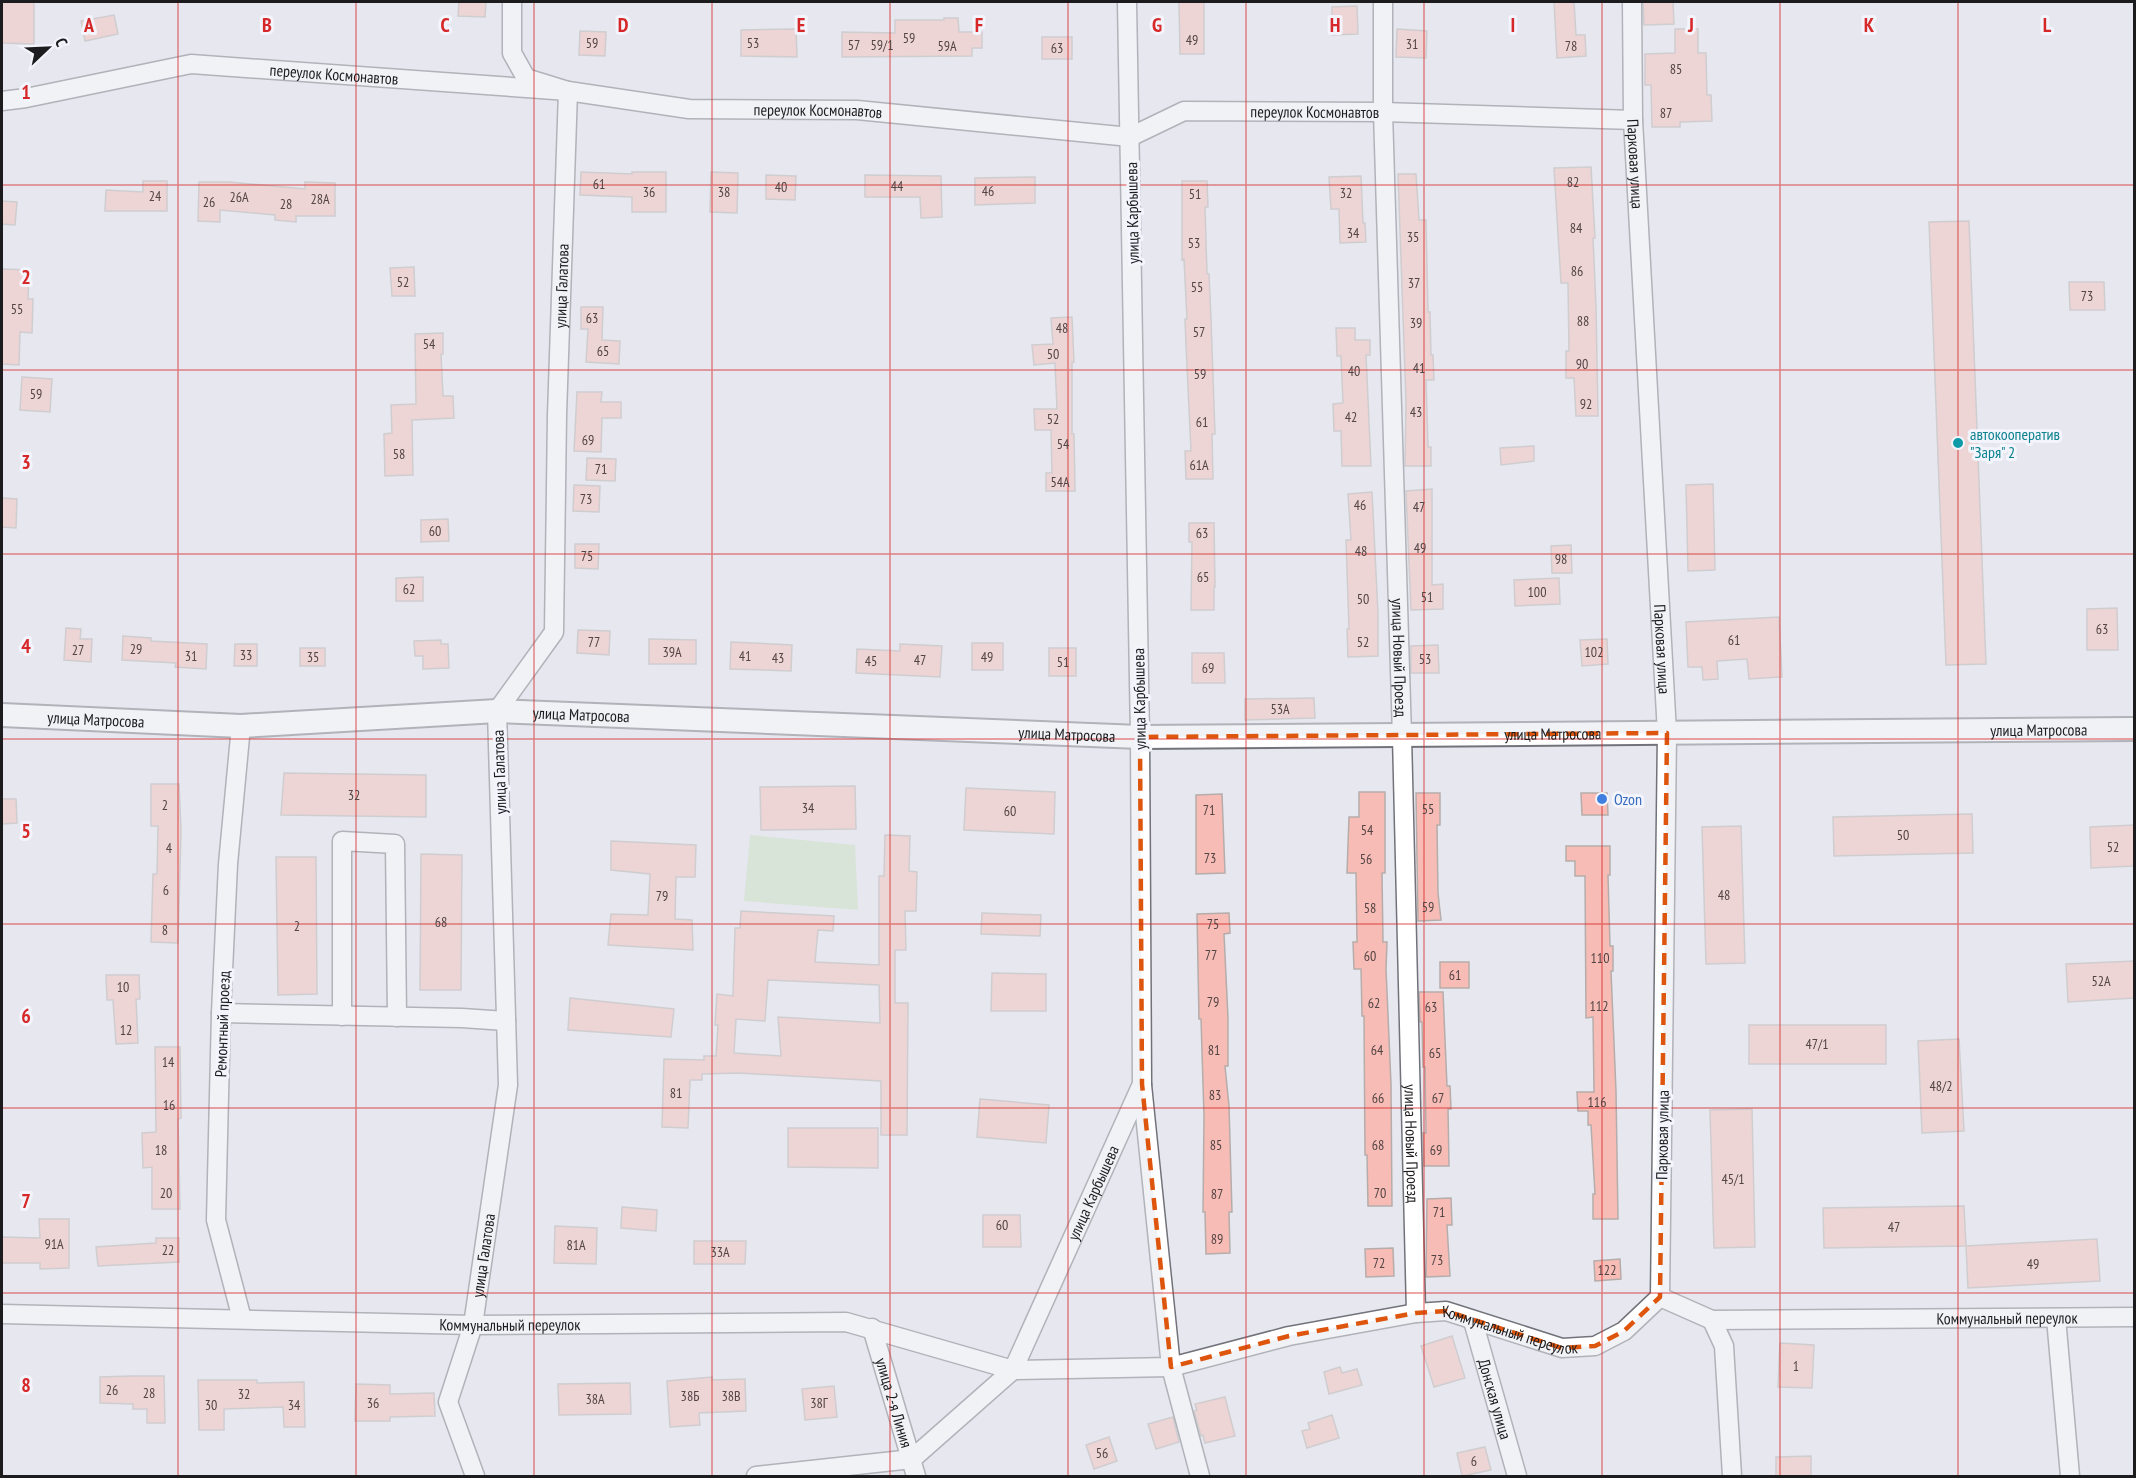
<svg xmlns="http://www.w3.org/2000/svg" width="2136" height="1478" viewBox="0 0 2136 1478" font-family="'PT Sans Narrow',sans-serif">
	<rect width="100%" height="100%" fill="#e6e7ef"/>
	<path fill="#c8e0bc" d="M750,835L855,845L858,910L744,901Z"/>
	<path fill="#f7bcb5" stroke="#b6adab" stroke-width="1.5" fill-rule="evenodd" d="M2,2H34V44L2,43Z
		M459,2H486L485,17L458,16Z
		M1179,2H1204V54H1180Z
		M1554,2H1574L1576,35H1585L1586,56L1557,58Z
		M1643,2H1673L1674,24L1644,25Z
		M1357,6L1358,34L1332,35V7Z
		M114,15L118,34L85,41L81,21Z
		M944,18H958L959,32H982V48H972V56L842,57V32L895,33V20H944Z
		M796,29L797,57L741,56V30Z
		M1397,29L1427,31L1426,58L1396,57Z
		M1675,29H1698V53H1706L1707,95H1711L1712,121L1680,122V127H1652L1651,85H1645V54L1675,53Z
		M580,31L606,32L605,56L579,55Z
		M1042,37H1072V59H1042Z
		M1591,167L1595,238H1593L1596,306L1598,416H1576L1574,378H1566V351H1569L1568,283H1561L1554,168Z
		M581,172L632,174V172H666V212H632V197L580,195Z
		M711,172L738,173L737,213L710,212Z
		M1398,174H1416L1419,220H1426L1428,312H1430L1431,355H1433L1434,380H1426L1428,447H1431V466H1405L1406,401Z
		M766,175L796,176L795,200L766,199Z
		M865,175L941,176L942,217L921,218L920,197H865Z
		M1361,176L1363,223H1365L1366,242L1340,243L1339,209H1331L1329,177Z
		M1035,177V203L975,205V178Z
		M143,181H167V211H105L106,190L143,192Z
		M1182,181H1207L1208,207H1205L1207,274H1209L1211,319L1215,434H1212L1213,479H1186L1185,451H1191L1186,345L1185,319H1187L1184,259L1182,260Z
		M199,182H229L305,189V182L335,183V216H296V222L275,220V215L220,210V222L198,221Z
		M2,201L17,202L15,225L2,224Z
		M1969,221L1986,664L1946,665L1929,222Z
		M414,267L415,296H392L390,268Z
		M2,269L29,270L28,299H33L32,333L20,332L19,365L2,364Z
		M2069,282H2104L2105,310H2070Z
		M581,307H603L602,340L620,341L619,364L586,362L588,329H581Z
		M1072,317L1074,362H1072V434H1074L1075,491H1046V473H1052L1051,430H1035L1034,409H1057L1055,363L1034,365L1032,345L1053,344L1051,318Z
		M1336,328H1355V340H1370V355H1366L1371,466H1342L1341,431H1334L1333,404L1343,403L1341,356H1337Z
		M443,333V354H441L443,396H453L454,418L412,420L413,475L385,476L384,434L392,433L391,405L416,404L415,334Z
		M22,377L52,379L50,412L20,410Z
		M577,392H602L601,402H621V418H602L601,452L574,451Z
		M1534,446V461L1501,465L1500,448Z
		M587,458L616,459L615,481L586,480Z
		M1713,484L1715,570L1688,571L1686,485Z
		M574,485L600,486L599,512L573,511Z
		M1432,489V585L1443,584V609L1411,610L1406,491Z
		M1372,492L1378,613V656L1348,657L1347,629H1349L1346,540H1351L1348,494Z
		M2,498L17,499L16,528L2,527Z
		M448,519L449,541L421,542V520Z
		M1189,523H1214L1215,587H1214V610H1191L1192,542H1189Z
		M575,544H599L598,569L575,568Z
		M1571,545L1572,573H1552L1551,546Z
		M423,577V601H396V578Z
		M1559,578L1560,604L1515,606L1514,580Z
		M2117,608L2118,650H2087V609Z
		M1779,617L1782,677L1749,679L1747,659L1717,661L1718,679L1703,680L1702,667H1688L1686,622Z
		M66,628L81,629L80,639H92L91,662L64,660Z
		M578,630L610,631L609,655L577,653Z
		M123,636L151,638V641L207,644L206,669L175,667L176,663L122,660Z
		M649,639L696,640V664H649Z
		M1607,639L1608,664L1582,666L1580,640Z
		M441,640V644H448L449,668L423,669V656H415L414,641Z
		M731,642L792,645L791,671L730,669Z
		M972,643H1003V670H972Z
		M235,644H257V666H234Z
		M900,644L942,646L940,677L856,673L857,649L900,651Z
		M1438,645L1439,673H1411V646Z
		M300,648H325V666H300Z
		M1049,648H1076V676H1049Z
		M1192,653H1224L1225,683H1192Z
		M1314,698L1315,718L1245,720V699Z
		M284,773L426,775V817L281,815Z
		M151,784H179L181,831L178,943L151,942L153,874H157L158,826H151Z
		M855,786L856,829L761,830L760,787Z
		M966,788L1055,792L1054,834L964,830Z
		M1359,792H1385V873H1382L1383,942H1387L1386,969L1391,1084L1392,1206H1368L1367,1155H1365L1364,1016H1362L1361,969H1354L1353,942H1357L1356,873H1347L1349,817H1359Z
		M1416,793H1440V825H1437L1438,893L1441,920L1418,921Z
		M1581,793H1607L1608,815H1582Z
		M1222,794L1225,873L1196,874V795Z
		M2,799H16L17,823L2,824Z
		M1972,814L1973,853L1834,856L1833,817Z
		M2134,825V866L2091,868L2090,827Z
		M1741,826L1745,963L1706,964L1702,827Z
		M885,835L910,836L909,871L917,872L916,911H905L906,950H895V1003H908L907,1135H881V1081L738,1073L702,1074V1080H690L688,1128L662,1127L664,1059L704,1060V1056H716L718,1025H715L717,994L733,996L735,928H740L741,911L834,916L833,931L818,930L815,962L879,965V876H884ZM768,980L879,985L880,1023L778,1017L781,1056L734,1053L736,1019L765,1021Z
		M611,841L696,845L695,877H676L675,919L692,920L693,950L608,945L611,914L648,915L650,874L611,870Z
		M1566,846H1610V875H1608L1610,946H1613V971H1611L1616,1091L1618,1219H1593V1194H1595L1591,1125H1588V1111H1578L1577,1092H1594L1593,1017L1586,1018L1585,876H1575V861H1566Z
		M421,854L462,855L461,990H420Z
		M276,857H316L317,994L278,995Z
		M982,913L1041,915L1040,936L981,934Z
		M1229,913L1230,933L1224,934L1228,1018V1066H1225L1229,1106L1232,1212H1229L1230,1253L1206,1254L1205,1212H1203L1204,1116L1201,1019H1199L1197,914Z
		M2134,961V998L2068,1002L2066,964Z
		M1440,962H1469V988H1440Z
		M992,973L1046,974V1011H991Z
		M106,975H139L140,999H136L138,1043L116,1044L113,1000H107Z
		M1419,992H1443L1447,1086H1450L1451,1109H1448L1449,1166H1424L1423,1133H1426L1425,1067H1423L1422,1022H1420Z
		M570,998L674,1009L671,1037L568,1030Z
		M1749,1025H1886V1064H1749Z
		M1959,1039L1964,1131L1922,1133L1918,1041Z
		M155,1047H180L181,1118L178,1119L180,1209H152V1167L143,1168L142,1133L156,1132Z
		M980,1099L1049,1105L1046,1143L977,1137Z
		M1752,1109L1755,1247L1714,1248L1710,1110Z
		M788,1128H878V1168L788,1167Z
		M1451,1198L1452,1225H1447L1450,1276L1426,1277L1427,1199Z
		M1964,1206L1966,1246L1824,1248L1823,1208Z
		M622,1207L657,1210L656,1231L621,1228Z
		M983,1215H1020L1021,1247H983Z
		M39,1219H69V1268L40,1269V1263H2V1237L40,1238Z
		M555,1226L597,1228L596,1264L554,1263Z
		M156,1238H179V1262L98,1266L96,1247L156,1243Z
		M2097,1239L2100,1281L1968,1288L1966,1246Z
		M694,1241H746L745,1264H694Z
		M1393,1248L1394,1276L1366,1277L1365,1249Z
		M1620,1259L1621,1279L1595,1281L1594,1261Z
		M1452,1336L1465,1378L1434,1387L1421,1346Z
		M1780,1343L1814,1345L1812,1388L1778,1387Z
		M1340,1367L1342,1373L1357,1369L1362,1385L1329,1394L1324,1372Z
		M132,1376H164L165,1423H147V1409H133V1404L100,1403V1377Z
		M712,1377V1380L745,1379L746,1411L699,1413L700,1425L670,1427L667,1381Z
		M198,1380H257V1383L304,1382L305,1427H284L283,1407L224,1409V1430H199Z
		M630,1383L631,1414L559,1415L558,1384Z
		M356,1384L390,1385V1394L434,1393L435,1416L390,1417V1421H355Z
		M834,1386L837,1417L805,1420L802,1389Z
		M1225,1397L1235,1436L1205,1443L1203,1435L1201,1436L1194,1411L1197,1410L1195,1404Z
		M1332,1415L1339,1438L1307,1448L1302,1431L1310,1429L1308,1423Z
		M1173,1417L1179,1442L1156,1449L1148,1424Z
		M1109,1437L1117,1461L1094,1469L1086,1445Z
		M1485,1447L1491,1470L1462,1476L1457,1453Z
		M1811,1456V1476H1776V1457Z"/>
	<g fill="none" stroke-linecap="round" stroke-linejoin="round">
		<defs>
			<g id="minor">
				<path id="s1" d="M1383,2V112L1402,736L1416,1313"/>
				<path id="s2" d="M1632,2L1633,120L1667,733L1660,1297"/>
				<path id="s3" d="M2,101L26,98L191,64L568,91L689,109L857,110L1130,137L1184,111L1383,112L1633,120"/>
				<path d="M241,726L228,864L221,1013L216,1220L242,1319"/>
				<path d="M221,1013L462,1018L506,1021"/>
				<path d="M342,1016V841L395,844L397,1017"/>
				<path d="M1142,1085L1171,1367L1200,1476"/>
				<path id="s4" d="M2,1314L473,1325L846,1322L1013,1370L1171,1367L1289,1336L1416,1313L1446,1311L1562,1348L1595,1346L1624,1331L1660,1297L1712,1320L2134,1317"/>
				<path d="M2056,1318L2070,1476"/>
				<path d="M1712,1320L1724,1346L1732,1476"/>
				<path id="s5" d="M1473,1321L1517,1476"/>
				<path id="s6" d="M872,1328L916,1476"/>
				<path id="s7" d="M475,1476L448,1402L473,1325L508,1085L497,711L554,632L557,415L568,91L526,78L512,53V2"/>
				<path id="s8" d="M756,1476L912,1459L1013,1370L1142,1084L1140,737L1127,2"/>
			</g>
			<g id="tertiary">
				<path id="s9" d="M2,715L241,726L497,711L1140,737L2134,729"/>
			</g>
		</defs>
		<use href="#minor" stroke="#72737a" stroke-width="21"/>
		<use href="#tertiary" stroke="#72737a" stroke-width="26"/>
		<use href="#minor" stroke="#fff" stroke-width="18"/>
		<use href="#tertiary" stroke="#fff" stroke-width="22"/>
	</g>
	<path d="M0 0H2136V1478H0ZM1667,733L1660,1297L1624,1331L1595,1346L1562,1348L1446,1311L1416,1313L1289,1336L1171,1367L1142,1084L1140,737Z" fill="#e6e7ef" fill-opacity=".55" fill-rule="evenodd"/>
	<path fill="none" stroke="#de560d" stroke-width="4.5" stroke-dasharray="12 8" stroke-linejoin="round" d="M1667,733L1660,1297L1624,1331L1595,1346L1562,1348L1446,1311L1416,1313L1289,1336L1171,1367L1142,1084L1140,737Z"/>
	<path fill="none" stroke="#d62828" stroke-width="1.5" stroke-opacity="0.55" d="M178,2V1476M356,2V1476M534,2V1476M712,2V1476M890,2V1476M1068,2V1476M1246,2V1476M1424,2V1476M1602,2V1476M1780,2V1476M1958,2V1476M2,185H2134M2,370H2134M2,554H2134M2,739H2134M2,924H2134M2,1108H2134M2,1293H2134"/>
	<circle fill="#0f9aa8" stroke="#f3f4fc" stroke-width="2" cx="1958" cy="443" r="6"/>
	<circle fill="#3f7fe0" stroke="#f3f4fc" stroke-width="2" cx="1602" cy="799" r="6"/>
	<g text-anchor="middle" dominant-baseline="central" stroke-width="6" stroke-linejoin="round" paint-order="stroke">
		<g font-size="14" fill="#534444">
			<text x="909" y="38">59</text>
			<text x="1192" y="40">49</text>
			<text x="592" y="43">59</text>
			<text x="753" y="43">53</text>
			<text x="1412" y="44">31</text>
			<text x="854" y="45">57</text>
			<text x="882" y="45">59/1</text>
			<text x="947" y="46">59А</text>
			<text x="1571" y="46">78</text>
			<text x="1057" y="48">63</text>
			<text x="1676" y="69">85</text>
			<text x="1666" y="113">87</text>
			<text x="1573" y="182">82</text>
			<text x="599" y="184">61</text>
			<text x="897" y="186">44</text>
			<text x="781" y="187">40</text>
			<text x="988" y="191">46</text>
			<text x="649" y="192">36</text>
			<text x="724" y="192">38</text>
			<text x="1346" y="193">32</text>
			<text x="1195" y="194">51</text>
			<text x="155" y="196">24</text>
			<text x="239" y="197">26А</text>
			<text x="320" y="199">28А</text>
			<text x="209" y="202">26</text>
			<text x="286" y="204">28</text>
			<text x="1576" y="228">84</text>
			<text x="1353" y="233">34</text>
			<text x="1413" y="237">35</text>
			<text x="1194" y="243">53</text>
			<text x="1577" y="271">86</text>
			<text x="403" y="282">52</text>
			<text x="1414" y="283">37</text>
			<text x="1197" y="287">55</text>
			<text x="2087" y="296">73</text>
			<text x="17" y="309">55</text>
			<text x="592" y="318">63</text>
			<text x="1583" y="321">88</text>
			<text x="1416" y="323">39</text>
			<text x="1062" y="328">48</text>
			<text x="1199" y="332">57</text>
			<text x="429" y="344">54</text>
			<text x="603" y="351">65</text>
			<text x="1053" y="354">50</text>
			<text x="1582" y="364">90</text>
			<text x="1419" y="368">41</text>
			<text x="1354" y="371">40</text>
			<text x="1200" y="374">59</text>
			<text x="36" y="394">59</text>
			<text x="1586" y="404">92</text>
			<text x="1416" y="412">43</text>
			<text x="1351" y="417">42</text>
			<text x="1053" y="419">52</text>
			<text x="1202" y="422">61</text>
			<text x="588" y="440">69</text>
			<text x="1063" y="444">54</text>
			<text x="399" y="454">58</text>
			<text x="1199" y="465">61А</text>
			<text x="601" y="469">71</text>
			<text x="1060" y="482">54А</text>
			<text x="586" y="499">73</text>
			<text x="1360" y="505">46</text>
			<text x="1419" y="507">47</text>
			<text x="435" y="531">60</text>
			<text x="1202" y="533">63</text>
			<text x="1420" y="548">49</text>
			<text x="1361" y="551">48</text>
			<text x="587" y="556">75</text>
			<text x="1561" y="559">98</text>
			<text x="1203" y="577">65</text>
			<text x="409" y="589">62</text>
			<text x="1537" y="592">100</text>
			<text x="1427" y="597">51</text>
			<text x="1363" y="599">50</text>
			<text x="2102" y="629">63</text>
			<text x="1734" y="640">61</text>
			<text x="594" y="642">77</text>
			<text x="1363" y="642">52</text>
			<text x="136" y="649">29</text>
			<text x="78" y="650">27</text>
			<text x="672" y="652">39А</text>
			<text x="1594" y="652">102</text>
			<text x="246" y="655">33</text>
			<text x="191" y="656">31</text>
			<text x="745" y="656">41</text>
			<text x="313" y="657">35</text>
			<text x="987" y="657">49</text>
			<text x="778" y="658">43</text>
			<text x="1425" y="659">53</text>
			<text x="920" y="660">47</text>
			<text x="871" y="661">45</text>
			<text x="1063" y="662">51</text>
			<text x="1208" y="668">69</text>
			<text x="1280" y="709">53А</text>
			<text x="354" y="795">32</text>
			<text x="165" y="805">2</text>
			<text x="808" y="808">34</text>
			<text x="1428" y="809">55</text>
			<text x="1209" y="810">71</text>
			<text x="1010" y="811">60</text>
			<text x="1367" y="830">54</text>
			<text x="1903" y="835">50</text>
			<text x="2113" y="847">52</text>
			<text x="169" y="848">4</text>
			<text x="1210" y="858">73</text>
			<text x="1366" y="859">56</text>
			<text x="166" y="890">6</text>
			<text x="1724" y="895">48</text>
			<text x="662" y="896">79</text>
			<text x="1428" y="907">59</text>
			<text x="1370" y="908">58</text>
			<text x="441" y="922">68</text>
			<text x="1213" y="924">75</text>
			<text x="297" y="926">2</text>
			<text x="165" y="930">8</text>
			<text x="1211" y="955">77</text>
			<text x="1370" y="956">60</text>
			<text x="1600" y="958">110</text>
			<text x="1455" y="975">61</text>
			<text x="2101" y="981">52А</text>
			<text x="123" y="987">10</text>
			<text x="1213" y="1002">79</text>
			<text x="1374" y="1003">62</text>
			<text x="1599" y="1006">112</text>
			<text x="1431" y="1007">63</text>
			<text x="126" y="1030">12</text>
			<text x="1817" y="1044">47/1</text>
			<text x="1214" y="1050">81</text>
			<text x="1377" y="1050">64</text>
			<text x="1435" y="1053">65</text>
			<text x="168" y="1062">14</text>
			<text x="1941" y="1086">48/2</text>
			<text x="676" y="1093">81</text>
			<text x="1215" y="1095">83</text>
			<text x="1378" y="1098">66</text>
			<text x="1438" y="1098">67</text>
			<text x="1597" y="1102">116</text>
			<text x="169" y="1105">16</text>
			<text x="1216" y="1145">85</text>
			<text x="1378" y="1145">68</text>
			<text x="161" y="1150">18</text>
			<text x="1436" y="1150">69</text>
			<text x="1733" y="1179">45/1</text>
			<text x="166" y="1193">20</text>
			<text x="1380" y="1193">70</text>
			<text x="1217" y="1194">87</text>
			<text x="1439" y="1212">71</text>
			<text x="1002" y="1225">60</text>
			<text x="1894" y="1227">47</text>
			<text x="1217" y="1239">89</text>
			<text x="54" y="1244">91А</text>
			<text x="576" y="1245">81А</text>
			<text x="168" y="1250">22</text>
			<text x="720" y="1252">33А</text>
			<text x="1437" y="1260">73</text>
			<text x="1379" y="1263">72</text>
			<text x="2033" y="1264">49</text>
			<text x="1607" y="1270">122</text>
			<text x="1796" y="1366">1</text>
			<text x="112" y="1390">26</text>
			<text x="149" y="1393">28</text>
			<text x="244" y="1394">32</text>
			<text x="690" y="1396">38Б</text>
			<text x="731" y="1396">38В</text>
			<text x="595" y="1399">38А</text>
			<text x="373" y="1403">36</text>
			<text x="819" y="1403">38Г</text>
			<text x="211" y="1405">30</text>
			<text x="294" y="1405">34</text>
			<text x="1102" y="1453">56</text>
			<text x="1474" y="1461">6</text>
		</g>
		<g font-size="16" fill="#1c1c1f" stroke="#f3f4fc">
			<text stroke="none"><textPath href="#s3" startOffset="336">переулок Космонавтов</textPath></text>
			<text stroke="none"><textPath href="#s3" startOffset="822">переулок Космонавтов</textPath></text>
			<text stroke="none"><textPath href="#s3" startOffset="1326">переулок Космонавтов</textPath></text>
			<text stroke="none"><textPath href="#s2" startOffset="162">Парковая улица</textPath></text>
			<text transform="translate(1132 213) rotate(-91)">улица Карбышева</text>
			<text stroke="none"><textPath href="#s7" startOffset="1220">улица Галатова</textPath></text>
			<text stroke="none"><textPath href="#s2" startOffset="648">Парковая улица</textPath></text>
			<text stroke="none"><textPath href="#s1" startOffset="656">улица Новый Проезд</textPath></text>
			<text transform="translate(1139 699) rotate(-91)">улица Карбышева</text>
			<text stroke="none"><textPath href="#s9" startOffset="580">улица Матросова</textPath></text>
			<text stroke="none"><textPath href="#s9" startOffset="94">улица Матросова</textPath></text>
			<text stroke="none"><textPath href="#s9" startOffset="2038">улица Матросова</textPath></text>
			<text stroke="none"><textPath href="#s9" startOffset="1066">улица Матросова</textPath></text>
			<text stroke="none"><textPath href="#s9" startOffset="1552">улица Матросова</textPath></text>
			<text transform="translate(499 772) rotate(-92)">улица Галатова</text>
			<text transform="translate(222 1024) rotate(-88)">Ремонтный проезд</text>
			<text transform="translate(1662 1135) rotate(-89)">Парковая улица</text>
			<text stroke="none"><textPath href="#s1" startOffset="1142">улица Новый Проезд</textPath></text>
			<text stroke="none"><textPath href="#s8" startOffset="486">улица Карбышева</textPath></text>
			<text stroke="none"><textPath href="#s7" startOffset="230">улица Галатова</textPath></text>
			<text stroke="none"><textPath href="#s4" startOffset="2046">Коммунальный переулок</textPath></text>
			<text stroke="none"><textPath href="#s4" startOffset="508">Коммунальный переулок</textPath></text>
			<text stroke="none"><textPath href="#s4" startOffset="1524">Коммунальный переулок</textPath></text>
			<text stroke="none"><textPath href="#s5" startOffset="81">Донская улица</textPath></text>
			<text stroke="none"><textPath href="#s6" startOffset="78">улица 2-я Линия</textPath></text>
		</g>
		<g font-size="16" fill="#0d838f" stroke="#f3f4fc" text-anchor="start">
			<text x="1970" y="434">автокооператив<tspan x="1970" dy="18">"Заря" 2</tspan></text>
		</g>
		<g font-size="16" fill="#366cbe" stroke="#f3f4fc" text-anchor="start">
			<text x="1614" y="799">Ozon</text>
		</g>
	</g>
	<g font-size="20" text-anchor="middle" font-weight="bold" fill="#d62828" stroke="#f3f4fc" stroke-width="6" stroke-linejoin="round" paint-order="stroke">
		<text x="89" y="32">A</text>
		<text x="267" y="32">B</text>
		<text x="445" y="32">C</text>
		<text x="623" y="32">D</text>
		<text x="801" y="32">E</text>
		<text x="979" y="32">F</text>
		<text x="1157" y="32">G</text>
		<text x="1335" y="32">H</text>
		<text x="1513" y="32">I</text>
		<text x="1691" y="32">J</text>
		<text x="1869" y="32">K</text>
		<text x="2047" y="32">L</text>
		<text x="26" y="99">1</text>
		<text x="26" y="284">2</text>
		<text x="26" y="469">3</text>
		<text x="26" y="653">4</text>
		<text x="26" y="838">5</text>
		<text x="26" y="1023">6</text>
		<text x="26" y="1208">7</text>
		<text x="26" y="1392">8</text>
	</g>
	<rect width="2136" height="1478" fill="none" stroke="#1c1c1f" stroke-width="6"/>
	<g transform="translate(48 48) rotate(67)" stroke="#f3f4fc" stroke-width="4.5" paint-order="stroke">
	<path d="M0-4.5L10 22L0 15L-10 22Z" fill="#1c1c1f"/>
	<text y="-9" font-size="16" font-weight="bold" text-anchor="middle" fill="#1c1c1f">С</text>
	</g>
</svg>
